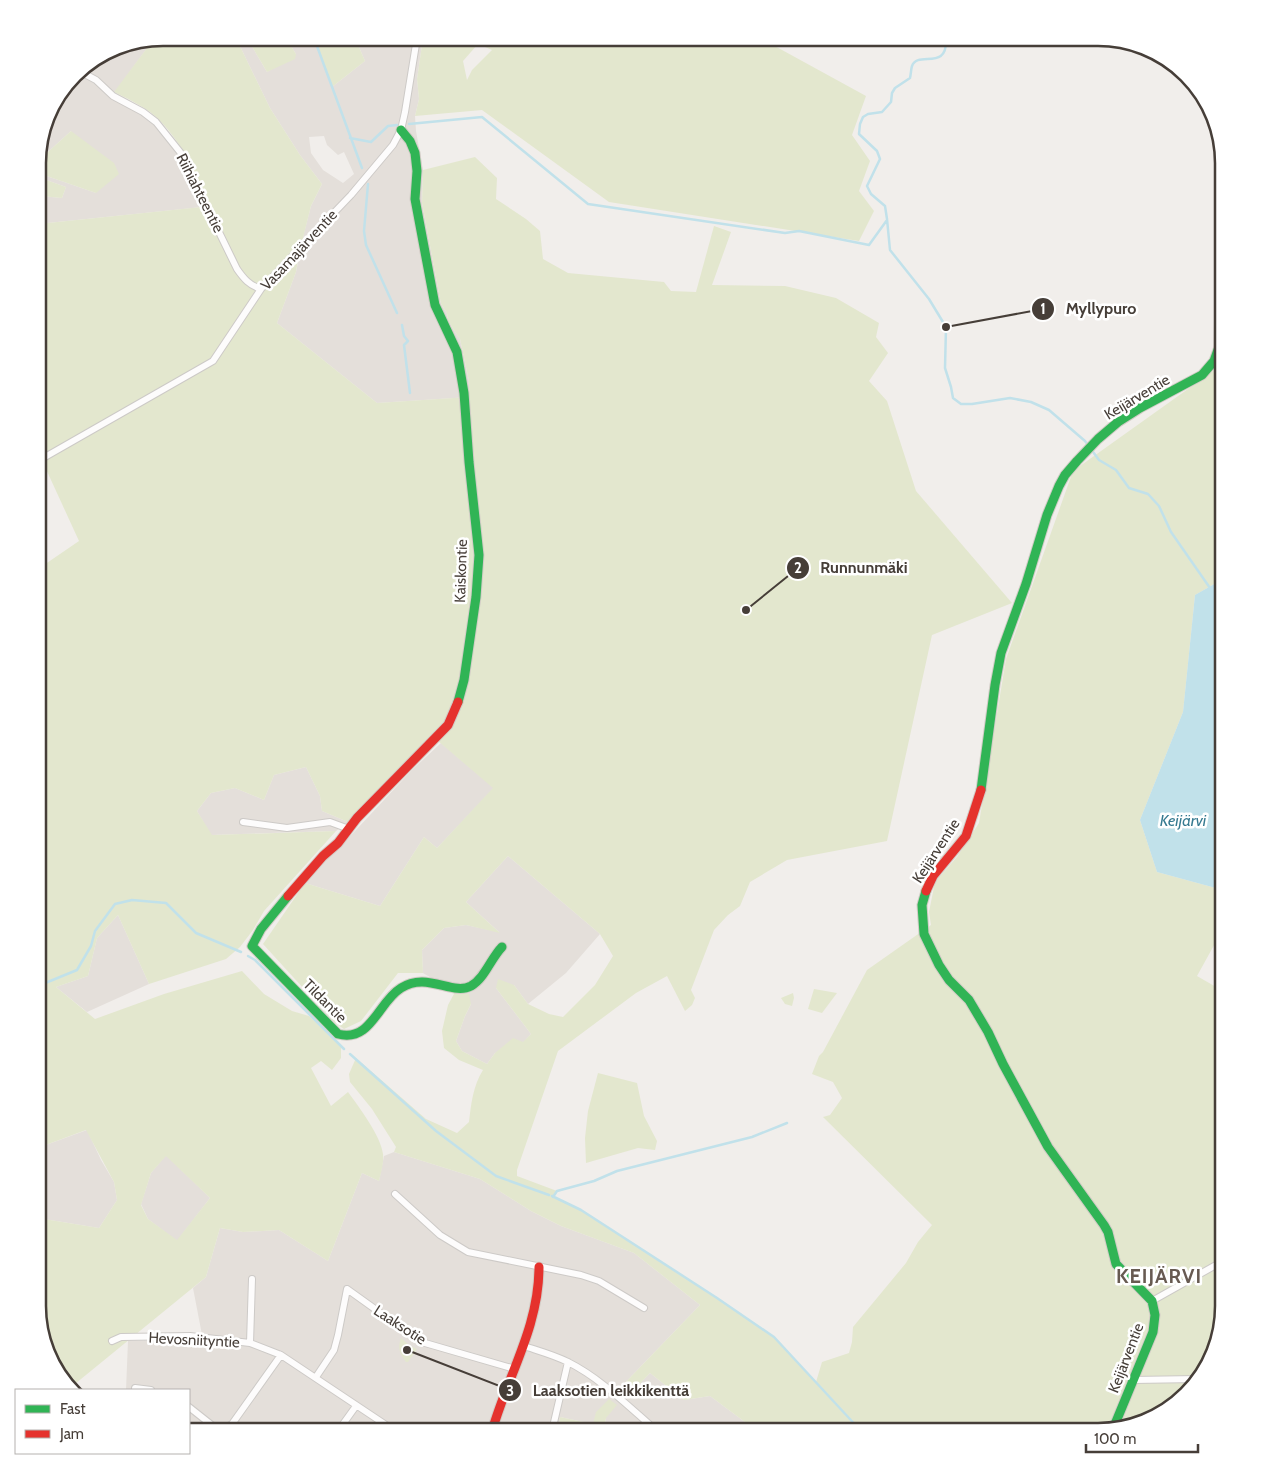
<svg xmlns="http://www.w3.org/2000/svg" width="1261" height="1469" viewBox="0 0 1261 1469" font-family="Cabin,sans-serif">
	<rect width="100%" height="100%" fill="#f1eeeb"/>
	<path fill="#e4dfda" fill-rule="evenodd" d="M236,38H247L267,72L296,54L286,38H314L332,87L365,61L355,38H423L417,79L419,99L415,116L416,131L423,170L422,203L441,304L447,313L448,321L460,339L469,381L470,397L377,403L277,323L296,272L304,233L311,206L322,184L300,155L270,108ZM324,136L327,145L338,155L344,152L354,174L343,183L323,170L311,153L309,137Z
		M153,40L115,92L145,109L159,120L184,151L212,206L38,224V198L41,196L62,198L66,187L38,177V173L96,193L71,131L38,161V155L50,108L80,69L115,47Z
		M441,743L494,788L437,848L424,837L380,906L305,883L328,856L341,846L412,770Z
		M306,767L320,796L322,811L348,822L336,831L211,835L197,811L211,793L235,788L264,800L274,775Z
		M508,856L600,934L566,973L528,1004L514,985L496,988L531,1034L523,1043L495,1053L487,1064L462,1051L456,1041L465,1016L471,1004L455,992L423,973L422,950L444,928L466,925L499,932L466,902Z
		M118,915L149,984L87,1012L56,987L88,976L97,938Z
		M87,1130L101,1160L114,1182L117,1200L99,1228L38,1218V1175L43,1146Z
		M394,1152L480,1179L531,1211L561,1226L634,1253L700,1305L619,1389L627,1396L650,1373L684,1400L710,1396L749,1425L741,1431H604L606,1418L593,1424L560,1417L558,1431H189V1390H126L128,1341L203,1340L193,1288L206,1277L220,1228L243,1232L279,1230L328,1261L362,1173L379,1181L384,1156Z
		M166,1155L210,1198L177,1241L148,1219L141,1204L151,1173Z"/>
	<path fill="#e3e7ce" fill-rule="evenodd" d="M163,38H236L270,108L300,155L322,184L311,206L299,254L296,272L277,323L377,403L469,397V381L460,339L448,321L447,313L441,304L422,203L423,170L475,157L497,178L496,199L526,219L540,231L543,259L568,273L664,282L671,291L696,292L714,226L731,232L712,285L785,286L836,298L879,323L876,337L888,353L869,381L887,401L916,491L1012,603L932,635L887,841L787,860L750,882L740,906L728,915L714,930L691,990L695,998L692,1005L685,1011L667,976L636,993L558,1051L517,1170V1176L557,1191L553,1197L581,1210L717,1298L774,1337L816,1382L822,1362L849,1353L852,1342L853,1327L906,1263L918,1242L932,1225L823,1117L830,1115L842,1098L833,1082L812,1074L819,1056L823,1052L867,970L931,925L929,912L935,882L957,857L979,823L1006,659L1073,471L1223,364V579L1195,595L1183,712L1140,820L1157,872L1223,890V929L1197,976L1223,991V1306L1210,1362L1174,1406L1138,1425L1098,1431H741L749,1425L710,1396L684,1400L650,1373L627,1397L619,1389L700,1305L634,1253L561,1226L531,1211L480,1179L394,1152L396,1147L372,1109L350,1082L349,1074L356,1058L426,1119L457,1133L469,1122C471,1104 473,1086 483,1070L459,1060L444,1048L442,1031L448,1005L455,992L469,994L471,1004L465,1016L456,1041L462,1051L487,1064L495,1053L513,1038L523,1042L531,1034L496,988L498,979L514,985L528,1004L549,1014L563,1017L595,985L613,956L600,934L508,856L466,902L500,933L466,925L444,928L422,950L423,973H398L361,1021L344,1029L335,1023L263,944L305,883L380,906L424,837L437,848L493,788L431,735L348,822L322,811L320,796L306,767L274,775L264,800L235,788L211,793L197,811L212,835L336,831L264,911L253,930L240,947L226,959L149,984L118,915L97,938L88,976L56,987L95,1019L164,994L242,971L264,994L292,1011L309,1016L341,1045V1058L332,1070L321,1061L311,1068L331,1106L348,1092C359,1107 381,1136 383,1154C384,1162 381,1173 379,1181L362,1173L328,1261L279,1230L243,1232L220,1228L206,1277L70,1388L63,1382L44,1346L38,1306V1218L99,1228L117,1200L114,1182L86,1130L43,1146L38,1175V575L41,567L79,541L40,456H38V224L211,206C196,176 184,145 160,121C148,108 130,100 114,92L153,40ZM166,1156L210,1198L177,1240L148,1219L141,1205L151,1173Z
		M247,38H286L296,54L295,59L267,72Z
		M314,38H355L365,61L332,87Z
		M423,38H760L866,96L852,135L870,161L859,191L874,211L859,241L609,202L482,110L415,116L419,99L417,79ZM478,44L492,50L472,70L467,80L463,61Z
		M71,131L114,163L119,174L96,193L38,173V161Z
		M38,177L66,187L62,198L41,196L38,198Z
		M814,989L837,993L822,1013L808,1009Z
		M793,993L794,998L792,1006L785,1004L781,998Z
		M598,1073L637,1083L644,1116L657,1141L655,1150L638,1148L586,1163L585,1138L588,1111Z
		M401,1338L409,1345L417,1349L408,1362H406C400,1353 397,1349 401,1338Z
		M609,1399L617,1405L606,1418L604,1431H558L560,1417L593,1424L596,1412Z"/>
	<path fill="#c1e1ea" d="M1223,579V890L1157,872L1140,820L1183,712L1195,595Z"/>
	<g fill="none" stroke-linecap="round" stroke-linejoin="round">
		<path stroke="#c1e1ea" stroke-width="2.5" d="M314,38L362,168
			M946,38C948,72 918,50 912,66C911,69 911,74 910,78L895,88L892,93L891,102L882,112L868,114L863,117L860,124L859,134L877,151L880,159L867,186L871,194L885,206L887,219L890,250L929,299L946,327L945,368L951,387L953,398L961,404H972L1010,398L1031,402L1049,410L1085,441L1099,460L1116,470L1129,488L1148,494L1159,506L1171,532L1210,588
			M409,124L482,117L588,204L785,233L799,231L869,245L887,220
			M350,138L371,142L388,126L397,125
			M368,184L364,231L366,245L397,313
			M402,325L404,336L408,341L404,345L410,393
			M248,956L255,960L344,1049
			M38,986L77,970L91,946L95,931L115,904L132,900L166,903L196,933L241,952
			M350,1054L436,1131L496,1176L549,1195
			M552,1196L581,1210L717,1298L774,1337L861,1431
			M553,1197L557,1191L594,1181L617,1171L752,1137L787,1123"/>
		<defs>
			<path id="street" d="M79,71L96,80L113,96L143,112L156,122L180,152L237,269C244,279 249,285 261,289
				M38,461L213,361L261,289L351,195L393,145L401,130L405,112L417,38
				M243,822L287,828L330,822L349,829
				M395,1194L440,1235L468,1252L581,1275L599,1281L644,1308
				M1152,1301L1223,1261
				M112,1341L121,1337L190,1336L250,1343L281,1355L389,1427L403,1431
				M250,1343L252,1279
				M524,1346C539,1351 554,1355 568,1362C598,1377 624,1402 649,1424L651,1431
				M316,1377L334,1350L338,1335L347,1289L414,1337L425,1343L515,1369
				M1133,1380L1197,1379
				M135,1388L151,1390
				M189,1407L213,1426L224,1428L232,1424L281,1355
				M338,1431L356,1406
				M552,1431L568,1362"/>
			<path id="fast" d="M401,130L410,141L415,153L417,171L415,199L435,305L457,352L464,393L469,462L479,555L476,597L464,680L458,702
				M981,790L995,685L1001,653L1026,584L1047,515L1059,486L1065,475L1077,461L1098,439L1118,422L1140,408L1202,375L1214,361L1219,347L1220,296L1223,271
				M926,891L922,905L924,934L939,965L949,980L969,1000L988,1032L1003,1064L1048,1147L1104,1225L1108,1232L1116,1264L1152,1301L1155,1315L1153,1332L1113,1429
				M288,896L261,929L252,946L338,1034C371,1043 378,1002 401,988C427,971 452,996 471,986C485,978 491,958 502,947"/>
			<path id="jam" d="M926,891L933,876L966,836L981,790
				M288,896L323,856L338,843L357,818L448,725L458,702
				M492,1431C508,1375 539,1327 539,1267"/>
		</defs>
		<use href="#street" stroke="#cdcac7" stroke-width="8"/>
		<use href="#fast" stroke="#d2ccc6" stroke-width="11"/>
		<use href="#jam" stroke="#d2ccc6" stroke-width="11"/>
		<use href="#street" stroke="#fdfcfc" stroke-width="6"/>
		<use href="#fast" stroke="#30b455" stroke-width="9"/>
		<use href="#jam" stroke="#e5322d" stroke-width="9"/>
	</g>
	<g text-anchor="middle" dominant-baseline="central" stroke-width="5" stroke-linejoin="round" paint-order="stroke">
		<g font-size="15" fill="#463e38" stroke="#fff">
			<text transform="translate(200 193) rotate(63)">Riihiahteentie</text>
			<text transform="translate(299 250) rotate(-47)">Vasamajärventie</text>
			<text transform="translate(1137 397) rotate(-31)">Keijärventie</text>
			<text transform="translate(461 571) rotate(-88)">Kaiskontie</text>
			<text transform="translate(936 851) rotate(-57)">Keijärventie</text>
			<text transform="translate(325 1001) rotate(45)">Tildantie</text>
			<text transform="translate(400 1325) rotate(33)">Laaksotie</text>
			<text transform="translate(194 1340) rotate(3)">Hevosniityntie</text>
			<text transform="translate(1126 1358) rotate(-69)">Keijärventie</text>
		</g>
		<g font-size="16" font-style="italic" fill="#367a90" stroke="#fff">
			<text x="1183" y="820">Keijärvi</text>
		</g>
		<g font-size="20" font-weight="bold" letter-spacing="1" fill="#675a51" stroke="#fff">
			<text x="1159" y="1276">KEIJÄRVI</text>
		</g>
	</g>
	<path d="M0 0H1261V1469H0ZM163 46H1098A117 117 0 0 1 1215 163V1306A117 117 0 0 1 1098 1423H163A117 117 0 0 1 46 1306V163A117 117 0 0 1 163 46Z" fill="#fff" fill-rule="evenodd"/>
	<path fill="none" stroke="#463e38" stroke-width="2.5" d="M163 46H1098A117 117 0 0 1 1215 163V1306A117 117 0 0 1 1098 1423H163A117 117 0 0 1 46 1306V163A117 117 0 0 1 163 46Z"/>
	<path fill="none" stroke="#463e38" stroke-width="2" d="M946 327L1043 309M746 610L798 568M407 1350L510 1390"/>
	<g fill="#463e38" stroke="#fff" stroke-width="2">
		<circle cx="946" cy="327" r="5"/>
		<circle cx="746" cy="610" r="5"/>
		<circle cx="407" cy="1350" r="5"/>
		<circle cx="1043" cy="309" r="12"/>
		<circle cx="798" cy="568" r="12"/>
		<circle cx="510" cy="1390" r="12"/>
	</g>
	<g font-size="15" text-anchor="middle" font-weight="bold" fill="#fff">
		<text x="1043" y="314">1</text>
		<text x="798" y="573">2</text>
		<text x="510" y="1396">3</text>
	</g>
	<g font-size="16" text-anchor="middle" font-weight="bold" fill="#463e38" stroke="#fff" stroke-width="5" stroke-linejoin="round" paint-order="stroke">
		<text x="1101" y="314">Myllypuro</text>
		<text x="864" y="573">Runnunmäki</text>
		<text x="611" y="1396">Laaksotien leikkikenttä</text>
	</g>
	<rect x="15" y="1389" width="175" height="65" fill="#ffffff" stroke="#b5b2af"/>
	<rect x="25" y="1405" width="25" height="8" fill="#30b455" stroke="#b5b2af"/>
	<text x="60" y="1414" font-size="15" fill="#463e38">Fast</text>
	<rect x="25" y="1430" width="25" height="8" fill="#e5322d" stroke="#b5b2af"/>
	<text x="60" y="1439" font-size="15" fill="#463e38">Jam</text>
	<path d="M1086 1444v8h112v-8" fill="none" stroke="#463e38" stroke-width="2.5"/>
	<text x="1094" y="1444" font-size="15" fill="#463e38" stroke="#ffffff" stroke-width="4" paint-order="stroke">100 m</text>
</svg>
